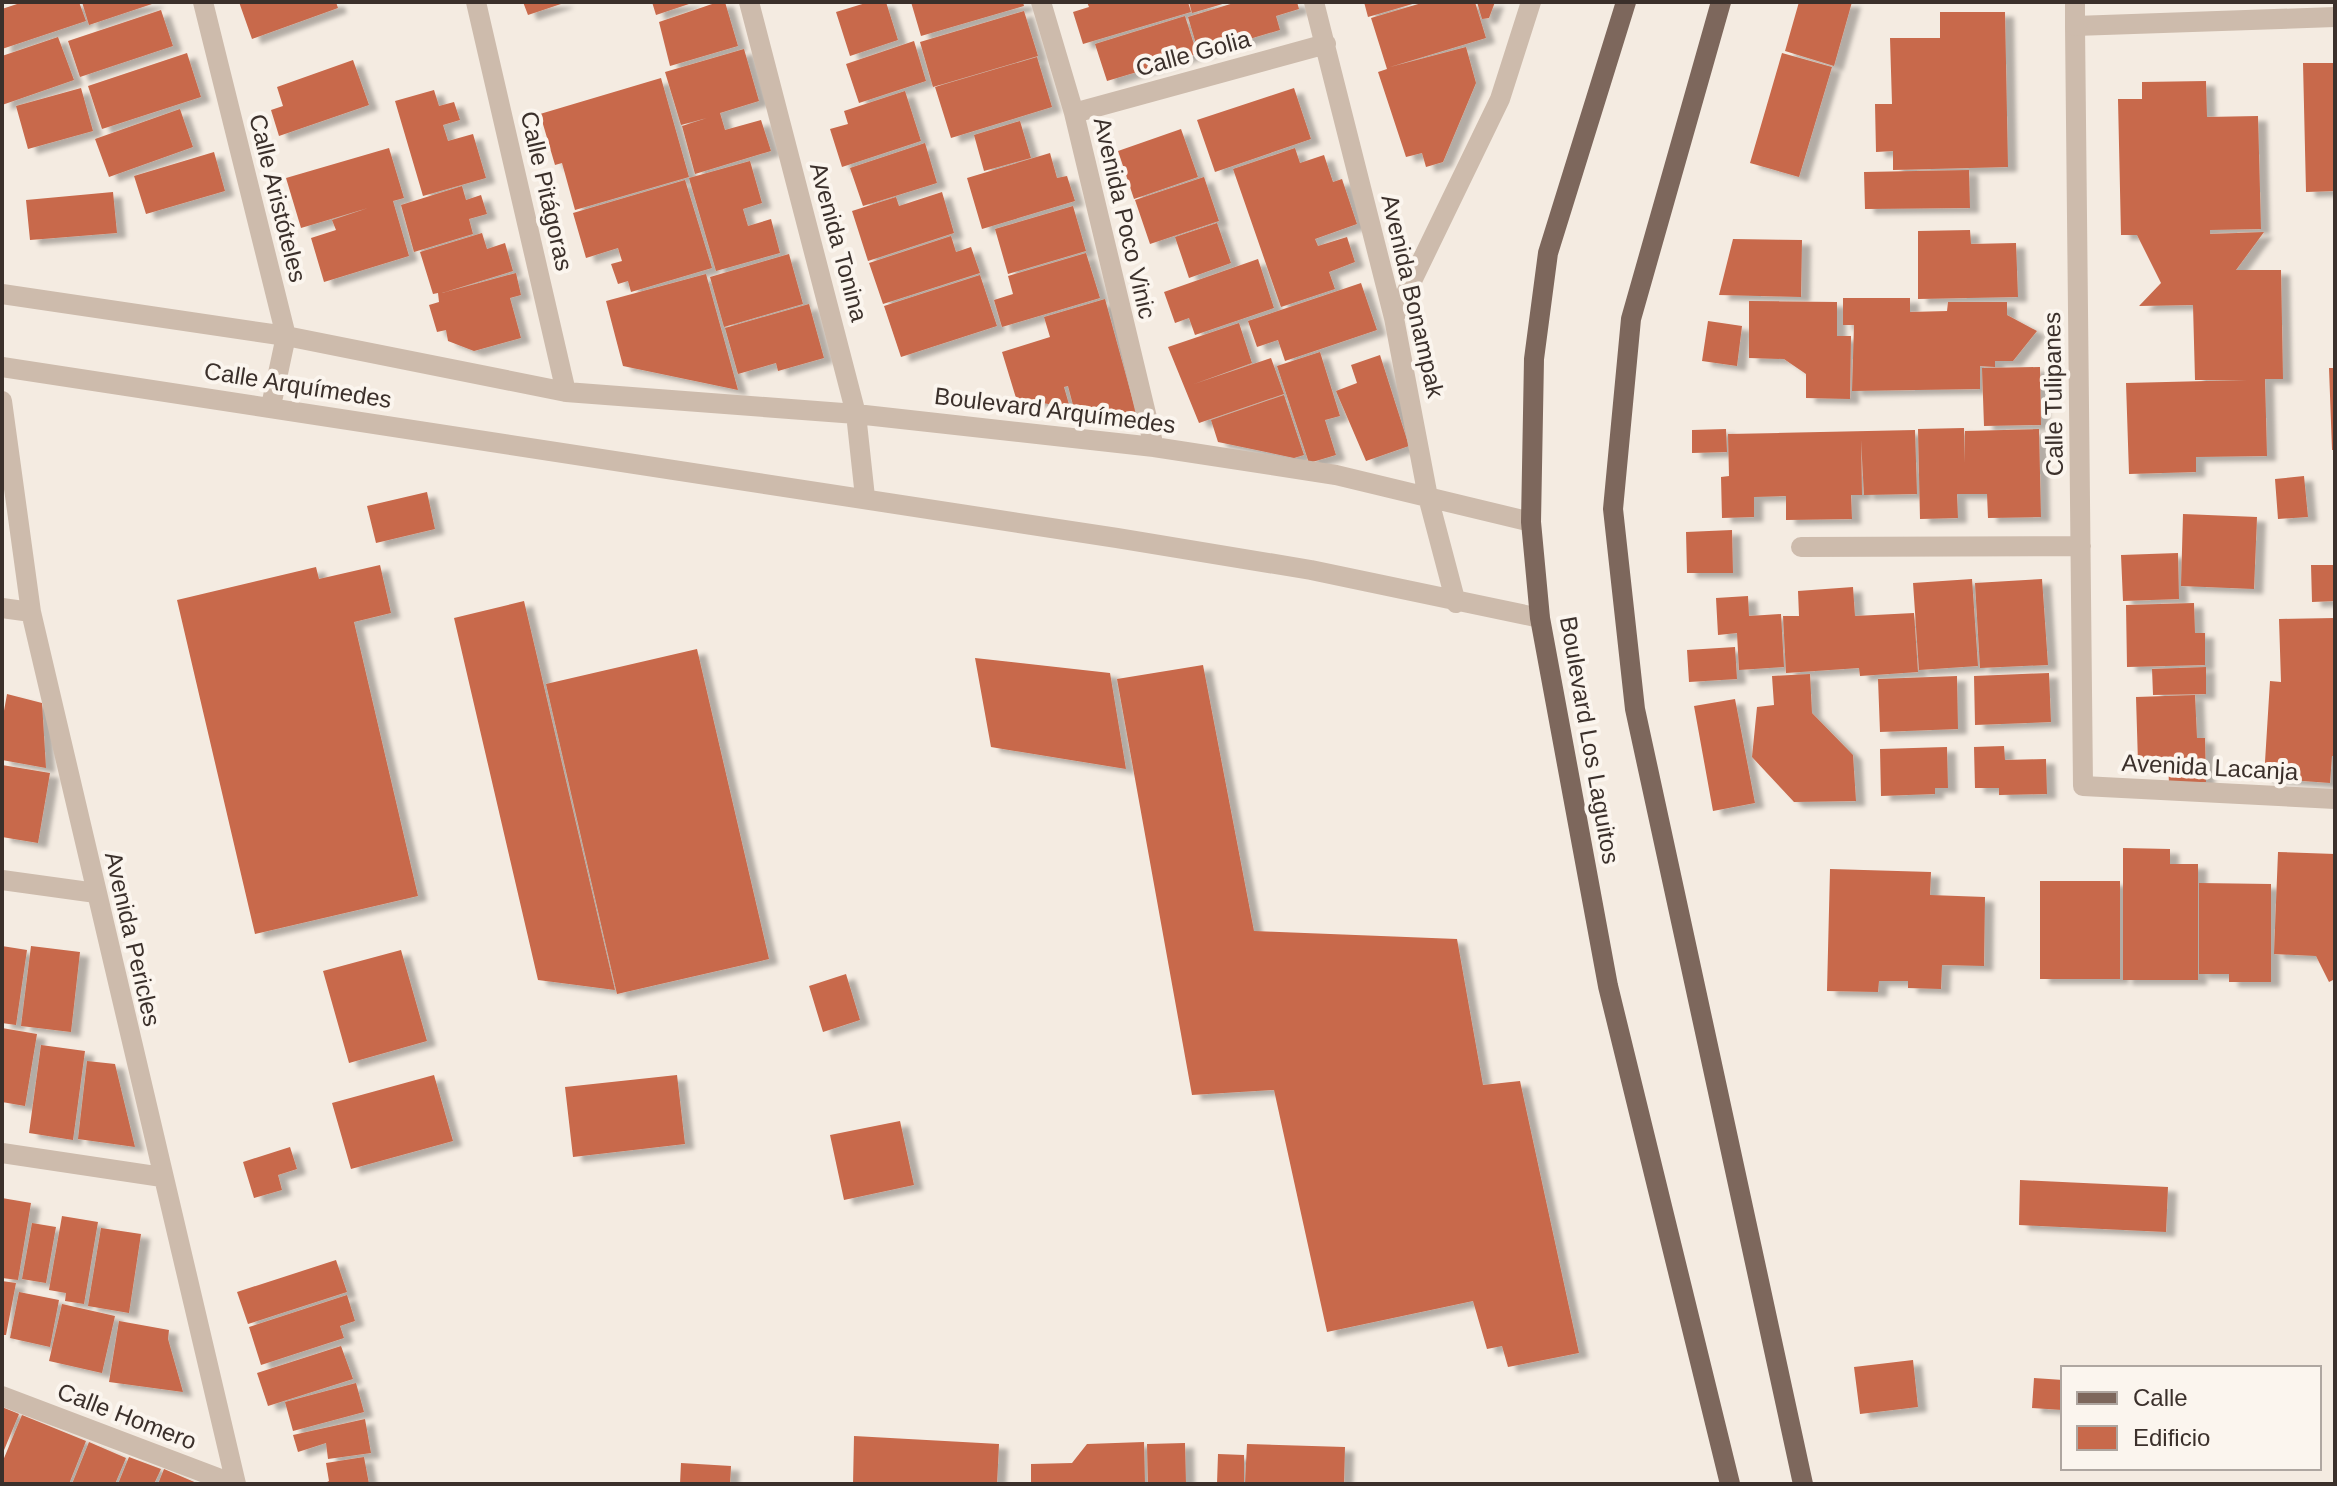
<svg xmlns="http://www.w3.org/2000/svg" width="2337" height="1486" viewBox="0 0 2337 1486" font-family="Helvetica,sans-serif">
	<defs>
		<filter id="shadow"><feDropShadow dx="9" dy="5" stdDeviation="2" flood-color="#0004"/></filter>
	</defs>
	<rect width="100%" height="100%" fill="#f4ebe1"/>
	<path fill="#c8694b" filter="url(#shadow)" d="M23,2H79L86,21L2,49V9Z
		M82,2H155V3L89,25Z
		M239,2H336L338,8L252,39Z
		M523,2H564V3L528,15Z
		M652,2H692V3L656,15Z
		M718,2H725L738,46L670,66L659,22Z
		M869,2H886L898,40L850,56L836,12Z
		M911,2H1023L1024,6L921,36Z
		M1087,2H1188L1191,12L1083,44L1073,12L1089,7Z
		M1189,2H1226V3L1192,13Z
		M1237,2H1297L1299,9L1276,16L1280,30L1199,54L1188,17Z
		M1364,2H1416V3L1368,17Z
		M1425,2H1475L1486,38L1390,67L1466,47L1476,83L1443,162L1426,167L1422,153L1406,157L1378,72L1387,69L1371,18Z
		M1477,2H1495L1489,18L1482,19Z
		M1799,2H1852L1834,66L1785,51Z
		M161,10L173,46L80,77L68,41Z
		M1024,11L1038,56L933,87L920,42Z
		M1940,12H2005L2008,167L1893,170V151L1876,152L1875,104H1892L1890,38H1940Z
		M1185,16L1197,54L1107,81L1095,44Z
		M58,37L74,80L2,105V56Z
		M914,41L926,81L859,103L846,64Z
		M744,49L759,101L720,113L725,130L761,120L771,151L695,174L682,126L707,118L681,125L665,72Z
		M187,53L201,97L102,129L88,86Z
		M1782,53L1832,67L1799,177L1750,163Z
		M1037,57L1052,107L951,138L935,87Z
		M353,60L369,105L279,136L271,110L283,106L277,87Z
		M2303,63H2335V191L2306,192Z
		M661,78L689,177L575,210L562,163L555,165L540,114Z
		M2206,81L2207,117L2258,116L2261,229L2210,230V234L2264,232L2236,270H2281L2283,379H2265L2267,456L2196,457V472L2129,474L2126,383L2247,380H2195L2193,305L2139,306L2161,283L2137,235H2121L2118,99H2142V82Z
		M81,88L93,131L28,149L16,106Z
		M1294,88L1311,139L1215,172L1197,120Z
		M434,90L439,106L454,102L460,120L443,125L448,141L473,134L486,178L423,196L395,101Z
		M905,91L921,141L842,167L830,129L848,124L844,111Z
		M180,109L193,147L109,177L95,139Z
		M1020,121L1031,158L984,171L974,135Z
		M1181,129L1198,177L1134,199L1118,151Z
		M925,143L937,183L863,206L850,168Z
		M389,148L404,198L393,201L409,256L324,282L311,238L336,230L332,220L368,208L301,228L286,178Z
		M1295,148L1300,163L1324,155L1333,182L1342,179L1357,224L1315,239L1318,246L1347,237L1355,262L1329,272L1335,289L1281,307L1233,169Z
		M214,152L225,191L146,214L134,176Z
		M1050,153L1057,178L1067,176L1075,201L982,229L967,178Z
		M750,161L762,203L743,209L748,226L771,219L780,253L716,271L689,178Z
		M1969,170L1970,208L1865,209L1864,172Z
		M1204,177L1219,221L1150,244L1135,200Z
		M685,180L712,268L631,292L628,281L618,284L611,264L622,261L618,248L586,258L573,213Z
		M462,186L466,200L481,195L487,214L469,219L473,234L414,252L401,205Z
		M113,192L117,233L30,240L26,200Z
		M942,192L954,233L868,261L852,211L896,197L899,206Z
		M1073,206L1086,251L1008,274L995,229Z
		M1217,223L1231,263L1189,278L1175,237Z
		M1970,230L1971,244L2016,243L2018,297L1918,299V231Z
		M482,233L487,249L505,243L513,271L442,293L516,273L521,295L510,298L521,338L474,351L448,341L446,330L437,332L429,305L439,302L438,293L433,294L420,252Z
		M951,236L956,252L971,247L980,273L883,304L869,263Z
		M1733,239L1802,240L1801,297L1719,295Z
		M1086,253L1100,298L1002,327L994,300L1013,294L1008,276Z
		M789,254L803,304L724,327L710,277Z
		M1258,259L1274,308L1195,335L1189,318L1175,323L1164,292Z
		M706,274L738,390L623,366L606,301Z
		M980,275L997,326L901,357L884,306Z
		M1361,283L1377,330L1285,361L1278,340L1257,347L1248,321Z
		M1843,298H1910V312L1947,311L1948,302H2007V315L2037,331L2013,361H1995V367L1980,366V389L1852,391L1854,325H1843Z
		M1105,299L1136,412L1122,415L1073,405L1068,386L1064,387L1070,408L1016,398L1002,352L1050,337L1044,317Z
		M1749,301L1837,302V336H1851L1850,399L1806,398V374L1784,359L1749,358Z
		M809,304L824,358L778,371L776,363L738,374L725,328Z
		M1708,321L1742,326L1737,366L1702,361Z
		M1239,323L1252,363L1194,384L1271,358L1284,394L1199,423L1168,347Z
		M1320,352L1340,416L1325,420L1336,455L1309,463L1277,366Z
		M1380,355L1409,446L1366,461L1336,391L1357,383L1351,365Z
		M2040,367L2041,425L1984,426L1982,368Z
		M2329,368H2335V450H2332Z
		M1284,395L1304,455L1294,458L1218,442L1211,420Z
		M1964,428L1965,463V431L2039,429L2041,517L1988,518L1987,494H1957L1958,518L1920,519L1918,429Z
		M1726,429L1727,452L1692,453V430Z
		M1915,430L1917,494L1864,495L1861,440L1862,495H1851L1852,519L1786,520V496L1754,497V517L1722,518L1721,477L1729,476L1728,434Z
		M2304,476L2308,517L2278,519L2275,479Z
		M427,492L435,529L376,543L367,506Z
		M2183,514L2257,517L2254,589L2181,586Z
		M1732,530L1733,573H1687L1686,532Z
		M2178,553L2179,599L2123,601L2121,555Z
		M380,565L391,613L354,622L418,896L255,934L177,600L316,567L319,579Z
		M2311,565H2335V601L2312,602Z
		M1972,579L1978,666L1919,670L1913,583Z
		M2042,579L2048,665L1980,668L1975,583Z
		M1853,587L1855,616L1914,613L1918,672L1860,676L1859,668L1786,673L1783,616H1799L1798,591Z
		M1748,596L1749,616L1781,614L1784,667L1739,670L1737,633L1718,635L1716,598Z
		M524,601L615,990L538,980L454,618Z
		M2194,603L2195,633H2205V665L2127,667L2126,605Z
		M2335,618V756H2332L2330,783L2264,778L2270,681L2281,682L2279,619Z
		M1735,647L1737,679L1689,682L1687,650Z
		M697,649L769,959L617,994L546,684Z
		M975,658L1110,673L1126,769L991,747Z
		M1203,665L1254,931L1457,939L1483,1085L1520,1081L1579,1353L1508,1367L1502,1346L1487,1349L1473,1301L1327,1332L1274,1090L1192,1095L1117,679Z
		M2206,667V694L2153,695L2152,669Z
		M2049,673L2051,722L1975,725L1974,676Z
		M1810,674L1812,713L1853,755L1856,801L1794,802L1752,757L1757,707L1774,705L1772,676Z
		M1957,676L1958,729L1880,732L1878,679Z
		M7,694L42,703L46,768L2,760V722Z
		M2195,695L2197,738H2205L2206,782L2169,784L2168,762L2138,763L2136,697Z
		M1735,699L1755,803L1713,811L1694,706Z
		M2004,746L2005,760L2046,759L2047,794L1999,795V788H1975L1974,747Z
		M1947,747L1948,788H1935V794L1881,796L1880,749Z
		M2,765L50,773L38,843L2,837Z
		M2123,848L2170,849V864H2198V980H2123Z
		M2278,852L2335,854V979L2329,982L2316,956L2274,954Z
		M1830,869L1931,872L1930,895L1985,897L1984,966L1942,965L1941,989L1908,988V981H1879L1878,992L1827,991Z
		M2040,881H2120V979H2040Z
		M2199,883L2271,884V982H2229V974H2199Z
		M2,946L27,950L16,1025L2,1023Z
		M31,946L80,952L71,1032L21,1026Z
		M401,950L427,1041L349,1063L323,971Z
		M846,974L860,1020L823,1032L809,986Z
		M2,1028L37,1034L25,1106L2,1102Z
		M41,1045L85,1051L73,1140L29,1133Z
		M87,1061L115,1064L135,1147L78,1139Z
		M434,1075L453,1141L351,1169L332,1103Z
		M677,1075L685,1144L573,1157L565,1087Z
		M900,1121L914,1185L844,1200L830,1135Z
		M290,1147L297,1169L278,1175L282,1190L254,1198L243,1162Z
		M2020,1180L2168,1187L2166,1232L2019,1225Z
		M2,1198L31,1203L18,1280L2,1278Z
		M62,1216L98,1222L84,1304L65,1301L66,1293L49,1290Z
		M32,1223L56,1227L46,1283L22,1279Z
		M101,1228L141,1234L129,1313L88,1306Z
		M336,1260L347,1292L248,1324L237,1292Z
		M2,1281L16,1283L6,1335H2Z
		M19,1292L59,1300L50,1347L10,1338Z
		M347,1295L355,1321L340,1326L344,1338L261,1365L249,1327Z
		M62,1304L115,1316L102,1373L49,1361Z
		M119,1321L169,1330L168,1339L183,1392L109,1382Z
		M341,1346L353,1379L268,1406L257,1373Z
		M1913,1360L1918,1407L1860,1414L1854,1367Z
		M2034,1378L2063,1380V1410L2032,1408Z
		M356,1383L364,1412L293,1431L285,1402Z
		M2,1407L19,1414L2,1455Z
		M22,1415L86,1441L69,1484H2V1463Z
		M365,1419L371,1453L328,1459L326,1443L298,1452L293,1435Z
		M854,1436L999,1444L997,1484H853Z
		M89,1442L126,1458L115,1484H72Z
		M1144,1442L1145,1484H1031V1464L1072,1463L1087,1444Z
		M1185,1443L1186,1484H1148L1147,1444Z
		M1247,1444L1345,1447L1344,1484H1245Z
		M1218,1454L1244,1455V1484H1217Z
		M129,1457L161,1469L154,1484H118Z
		M364,1457L369,1484H323L329,1481L326,1463Z
		M681,1463L731,1466L730,1484H680Z
		M164,1469L199,1484H158Z"/>
	<g fill="none" stroke-linecap="round" stroke-linejoin="round">
		<path stroke="#cdbbac" stroke-width="20" d="M203,2L286,336L271,406
			M476,2L566,392
			M749,2L856,414L865,497
			M1041,2L1074,113L1154,447
			M1314,2L1394,318L1428,497L1456,603
			M2075,26L2083,786L2335,799
			M1074,113L1326,44
			M2,294L286,336L566,392L856,414L1154,447L1336,475L1531,522
			M1394,318L1500,99L1531,2
			M2,367L1117,538L1311,570L1540,618
			M2,401L31,612L236,1484
			M1801,547L2081,546
			M2,608L31,612
			M2,880L96,893
			M2,1153L162,1177
			M2,1396L234,1484"/>
		<path stroke="#cdbbac" stroke-width="20" d="M2075,2V26L2335,17"/>
		<path stroke="#7d675c" stroke-width="20" d="M1626,2L1548,253L1534,359L1531,522L1540,618L1608,986L1730,1484
			M1721,2L1631,319L1613,509L1635,709L1803,1484"/>
	</g>
	<g text-anchor="middle" dominant-baseline="central" stroke-width="8" stroke-linejoin="round" paint-order="stroke">
		<g font-size="24" fill="#3b302b" stroke="#fbf5ee">
			<text transform="translate(1193 53) rotate(-15)">Calle Golia</text>
			<text transform="translate(547 191) rotate(77)">Calle Pitágoras</text>
			<text transform="translate(278 198) rotate(76)">Calle Aristóteles</text>
			<text transform="translate(1125 218) rotate(77)">Avenida Poco Vinic</text>
			<text transform="translate(839 242) rotate(75)">Avenida Tonina</text>
			<text transform="translate(1413 296) rotate(77)">Avenida Bonampak</text>
			<text transform="translate(298 385) rotate(9)">Calle Arquímedes</text>
			<text transform="translate(2053 394) rotate(-91)">Calle Tulipanes</text>
			<text transform="translate(1055 410) rotate(7)">Boulevard Arquímedes</text>
			<text transform="translate(1590 740) rotate(80)">Boulevard Los Laguitos</text>
			<text transform="translate(2210 767) rotate(3)">Avenida Lacanja</text>
			<text transform="translate(133 939) rotate(77)">Avenida Pericles</text>
			<text transform="translate(127 1416) rotate(21)">Calle Homero</text>
		</g>
	</g>
	<rect width="2337" height="1486" fill="none" stroke="#3b302b" stroke-width="8"/>
	<rect x="2061" y="1366" width="260" height="104" fill="#fbf5ee" stroke="#aea6a0" stroke-width="2"/>
	<rect x="2077" y="1392" width="40" height="12" fill="#7d675c" stroke="#aea6a0" stroke-width="2"/>
	<text x="2133" y="1406" font-size="24" fill="#3b302b">Calle</text>
	<rect x="2077" y="1426" width="40" height="24" fill="#c8694b" stroke="#aea6a0" stroke-width="2"/>
	<text x="2133" y="1446" font-size="24" fill="#3b302b">Edificio</text>
</svg>
